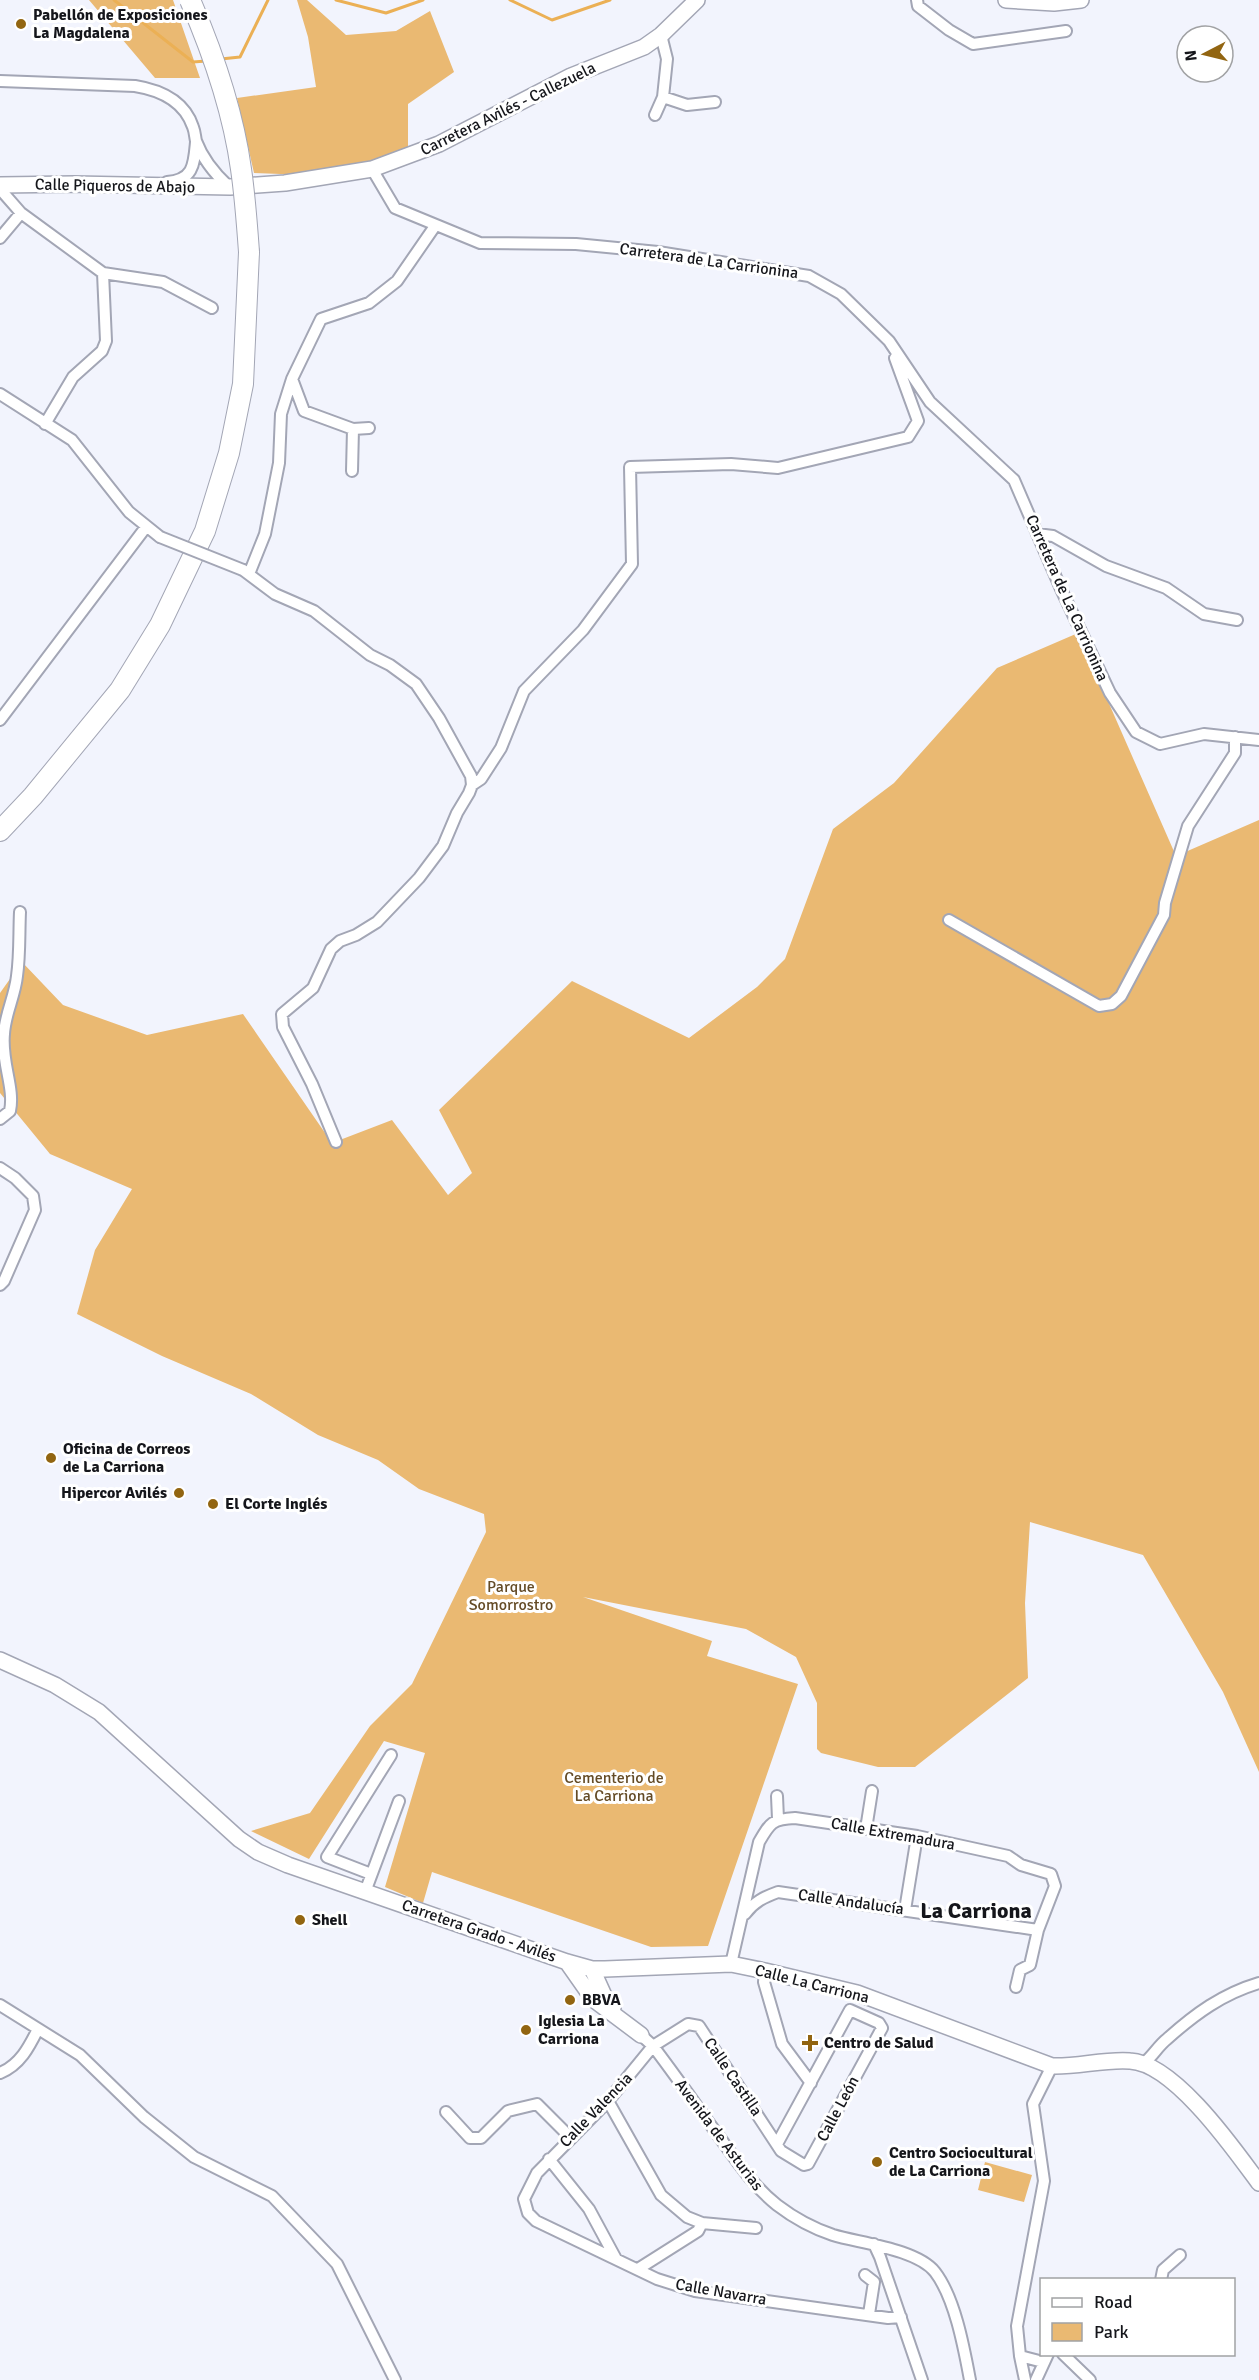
<svg xmlns="http://www.w3.org/2000/svg" width="1259" height="2380" viewBox="0 0 1259 2380" font-family="Signika,sans-serif">
	<rect width="100%" height="100%" fill="#f2f4fd"/>
	<path fill="#eab972" d="M89,0H173L200,78H155Z
		M297,0H307L346,35L396,31L430,11L454,72L408,104V149L334,176L254,173L237,98L316,87L308,37Z
		M1078,633L1176,856L1259,820V1772L1223,1692L1143,1555L1030,1522L1025,1603L1028,1678L915,1767H878L821,1753L817,1749V1703L796,1657L746,1629L583,1597L712,1641L707,1656L798,1684L708,1946L651,1947L432,1872L423,1903L385,1887L425,1753L384,1741L309,1859L251,1831L310,1813L370,1726L412,1684L486,1532L484,1514L419,1489L378,1460L318,1435L251,1394L162,1356L77,1314L95,1250L132,1189L50,1154L0,1093V993L22,962L63,1005L147,1035L243,1014L332,1143L392,1120L448,1195L472,1173L439,1110L572,981L689,1038L757,987L785,959L833,829L894,783L997,668Z
		M985,2162L1032,2175L1024,2202L978,2190Z"/>
	<g fill="none" stroke-linecap="round" stroke-linejoin="round">
		<path stroke="#ebb055" stroke-width="3" d="M114,0L193,62L206,61
			M336,0L386,13L423,0
			M510,0L552,20L610,0
			M221,59L240,57L268,0"/>
		<defs>
			<path id="street" d="M917,0L918,6L949,30L973,44L1066,31
				M661,35L667,59L663,97L687,105L715,102
				M0,81L135,86C160,90 184,100 193,127C195,132 195,137 196,141C203,160 215,174 229,187
				M655,115L663,97
				M372,169L395,208L480,243L576,244L658,252L809,276L841,294L889,341L930,402L1014,480L1061,589L1110,693L1136,732L1160,744L1204,734L1259,740
				M167,182C194,180 194,164 196,142
				M0,189L21,213L103,273L163,282L212,308
				M0,238L21,213
				M0,394L72,440L129,512L160,537
				M45,424L73,377L102,351L106,341L103,273
				M369,428L353,429L304,411L292,379L321,319L369,303L397,281L435,226
				M352,471L353,429
				M1037,534L1053,536L1106,566L1166,588L1204,614L1237,620
				M243,570L275,594L314,611L370,655L390,665L416,684L439,718L471,776L472,785L469,793L457,813L443,846L419,878L377,922L356,935L340,941L331,949L313,988L282,1014L283,1027L312,1084L336,1142
				M249,574L265,534L279,463L281,414L292,379
				M0,720L146,527
				M472,785L481,779L501,748L524,691L583,630L632,564L630,467L731,464L778,468L908,437L918,421L895,358
				M949,920L1099,1006L1112,1004L1121,996L1164,915L1165,903L1188,826L1235,753V737
				M0,1119L10,1111C15,1088 1,1062 4,1034C5,1014 15,996 17,976C20,955 19,933 20,912
				M0,1168L15,1178L33,1196L35,1210L4,1281L0,1285
				M777,1796L778,1819
				M866,1829L872,1791
				M371,1874L327,1857L391,1755
				M365,1892L399,1801
				M905,1910L917,1836
				M745,1914C754,1902 764,1897 778,1892L1038,1930
				M731,1964L759,1842C770,1823 772,1819 795,1818L917,1836L1008,1856L1021,1865L1051,1874L1055,1886L1038,1930L1030,1965L1020,1970L1016,1987
				M765,1971L764,1982L782,2044L811,2083
				M0,2005L80,2055L144,2117L194,2157L272,2196L337,2264L395,2380
				M641,2035L653,2046C675,2075 696,2105 718,2135C736,2160 752,2185 777,2205C794,2218 812,2228 833,2235C859,2243 917,2249 935,2272C955,2298 964,2348 970,2380
				M1144,2063C1153,2056 1158,2046 1167,2039C1195,2014 1222,1994 1259,1983
				M0,2073C20,2065 29,2047 38,2029
				M608,2101L661,2195L687,2217L702,2223L698,2231L638,2269
				M446,2112L470,2138H481L508,2111L537,2104L570,2137
				M777,2144L850,2010L879,2023L882,2028L808,2164L804,2165L781,2151L699,2026L688,2024L653,2046L608,2101L537,2173L524,2199L528,2213L536,2221L657,2279L695,2291L888,2318L901,2317
				M549,2159L589,2209L616,2259
				M702,2223L756,2228
				M874,2244L880,2257L922,2380
				M865,2275L874,2282L869,2314
				M1161,2280L1163,2270L1180,2255
				M1063,2354L1090,2380
				M1020,2356L1025,2380
				M1043,2362L1020,2356L1017,2326L1044,2181L1033,2104L1052,2066
				M1036,2380L1048,2354"/>
			<path id="secondary" d="M1006,0L1054,3L1081,0
				M0,185L74,184L230,187L285,183L372,169L439,144L571,76L644,47L661,35L697,0
				M0,1660L55,1685L99,1712L239,1839L258,1852L288,1865L567,1962L592,1969H605L731,1964L765,1971L857,1993L1052,2066C1078,2067 1104,2059 1130,2061C1174,2063 1234,2149 1259,2183
				M567,1962L593,1999L641,2035
				M592,1969L606,2000L613,2008"/>
			<path id="highway" d="M0,831L33,796L120,690L160,625L205,531L229,453L243,384L249,252"/>
		</defs>
		<use href="#street" stroke="#a3a6b5" stroke-width="14"/>
		<use href="#secondary" stroke="#a3a6b5" stroke-width="18"/>
		<use href="#highway" stroke="#a3a6b5" stroke-width="22"/>
		<use href="#street" stroke="#fff" stroke-width="10"/>
		<use href="#secondary" stroke="#fff" stroke-width="15"/>
		<use href="#highway" stroke="#fff" stroke-width="20"/>
		<defs>
			<path id="street-bridge" d="M160,537L243,570"/>
			<path id="highway-bridge" d="M190,0C213,53 233,111 241,169C245,196 247,224 249,252"/>
		</defs>
		<use href="#street-bridge" stroke="#a3a6b5" stroke-width="14" stroke-linecap="butt"/>
		<use href="#highway-bridge" stroke="#a3a6b5" stroke-width="22" stroke-linecap="butt"/>
		<use href="#street-bridge" stroke="#fff" stroke-width="10"/>
		<use href="#highway-bridge" stroke="#fff" stroke-width="20"/>
	</g>
	<g fill="#926511" stroke="#fff" stroke-width="2">
		<circle cx="21" cy="24" r="6"/>
		<circle cx="51" cy="1458" r="6"/>
		<circle cx="179" cy="1493" r="6"/>
		<circle cx="213" cy="1504" r="6"/>
		<circle cx="300" cy="1920" r="6"/>
		<circle cx="570" cy="2000" r="6"/>
		<circle cx="526" cy="2030" r="6"/>
		<path d="M807 2034h6v6h6v6h-6v6h-6v-6h-6v-6h6z"/>
		<circle cx="877" cy="2162" r="6"/>
	</g>
	<g text-anchor="middle" dominant-baseline="central" stroke-width="6" stroke-linejoin="round" paint-order="stroke">
		<g font-size="16" font-weight="bold" fill="#15161b" stroke="#fff" text-anchor="start">
			<text x="33" y="15">Pabellón de Exposiciones<tspan x="33" dy="18">La Magdalena</tspan></text>
			<text x="63" y="1449">Oficina de Correos<tspan x="63" dy="18">de La Carriona</tspan></text>
			<text x="167" y="1493" text-anchor="end">Hipercor Avilés</text>
			<text x="225" y="1504">El Corte Inglés</text>
			<text x="312" y="1920">Shell</text>
			<text x="582" y="2000">BBVA</text>
			<text x="538" y="2021">Iglesia La<tspan x="538" dy="18">Carriona</tspan></text>
			<text x="824" y="2043">Centro de Salud</text>
			<text x="889" y="2153">Centro Sociocultural<tspan x="889" dy="18">de La Carriona</tspan></text>
		</g>
		<g font-size="16" fill="#15161b" stroke="#fff">
			<text transform="translate(508 109) rotate(-26)">Carretera Avilés - Callezuela</text>
			<text transform="translate(115 186) rotate(1)">Calle Piqueros de Abajo</text>
			<text transform="translate(709 261) rotate(8)">Carretera de La Carrionina</text>
			<text transform="translate(1067 598) rotate(66)">Carretera de La Carrionina</text>
			<text transform="translate(893 1834) rotate(10)">Calle Extremadura</text>
			<text transform="translate(851 1902) rotate(8)">Calle Andalucía</text>
			<text transform="translate(479 1931) rotate(19)">Carretera Grado - Avilés</text>
			<text transform="translate(812 1984) rotate(14)">Calle La Carriona</text>
			<text transform="translate(733 2077) rotate(56)">Calle Castilla</text>
			<text transform="translate(838 2109) rotate(-62)">Calle León</text>
			<text transform="translate(596 2110) rotate(-46)">Calle Valencia</text>
			<text transform="translate(719 2135) rotate(53)">Avenida de Asturias</text>
			<text transform="translate(721 2292) rotate(10)">Calle Navarra</text>
		</g>
		<g font-size="16" fill="#644b26" stroke="#fff">
			<text x="511" y="1587">Parque<tspan x="511" dy="18">Somorrostro</tspan></text>
			<text x="614" y="1778">Cementerio de<tspan x="614" dy="18">La Carriona</tspan></text>
		</g>
		<g font-size="22" font-weight="bold" fill="#15161b" stroke="#fff">
			<text x="976" y="1910">La Carriona</text>
		</g>
	</g>
	<rect x="1040" y="2278" width="195" height="78" fill="#ffffff" stroke="#a1a2a4" stroke-width="1.5"/>
	<rect x="1052" y="2298" width="30" height="9" fill="#ffffff" stroke="#a1a2a4" stroke-width="1.5"/>
	<text x="1094" y="2308" font-size="18" fill="#15161b">Road</text>
	<rect x="1052" y="2323" width="30" height="18" fill="#eab972" stroke="#a1a2a4" stroke-width="1.5"/>
	<text x="1094" y="2338" font-size="18" fill="#15161b">Park</text>
	<g transform="translate(1205 54) rotate(263)"><circle r="28" fill="#ffffff" stroke="#a1a2a4" stroke-width="1.5"/>
	<path d="M0-4.5L10 22L0 15L-10 22Z" fill="#926511"/>
	<text y="-9" font-size="16" font-weight="bold" text-anchor="middle" fill="#15161b">N</text>
	</g>
</svg>
